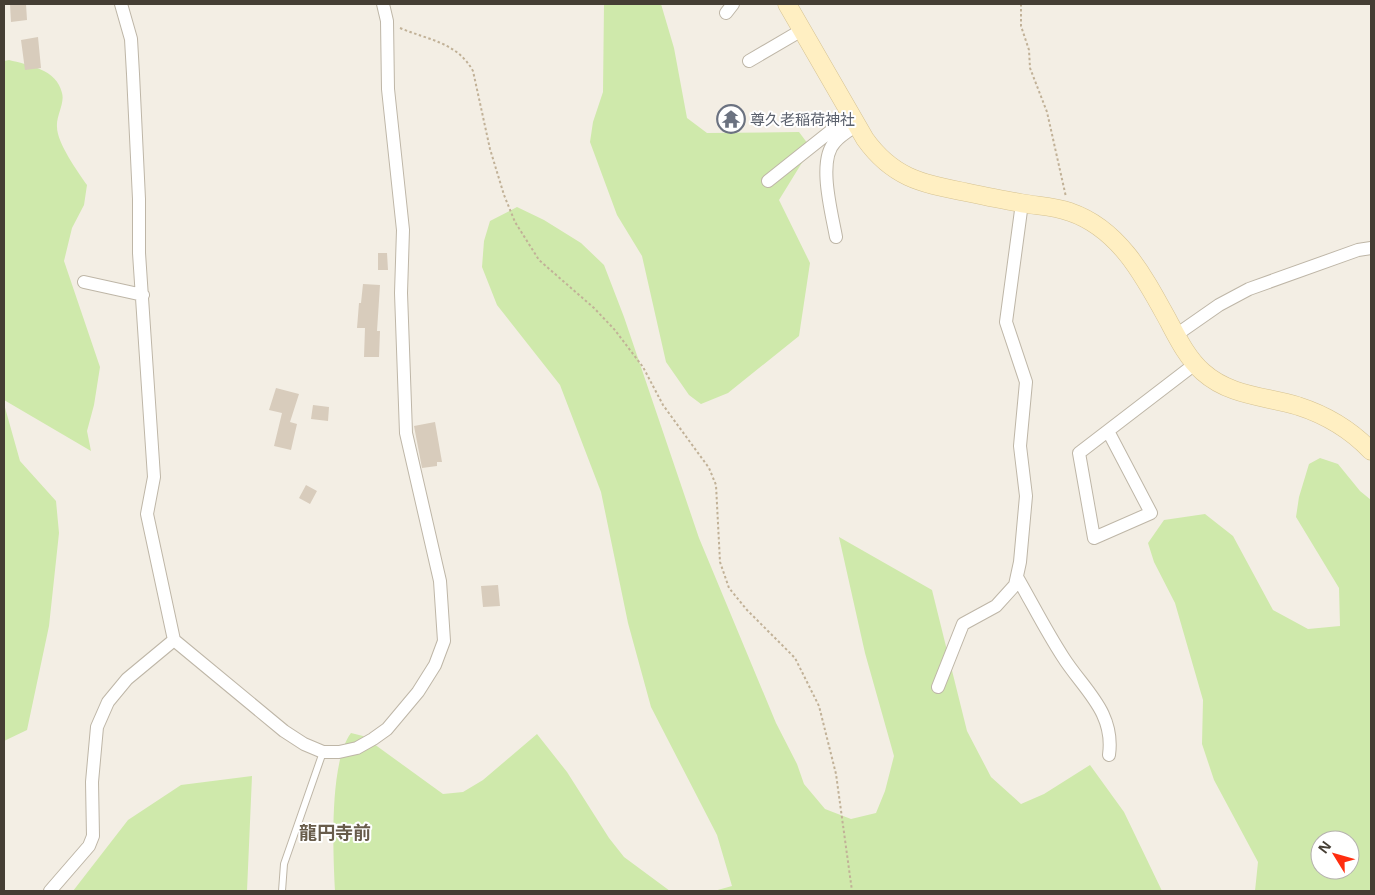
<svg xmlns="http://www.w3.org/2000/svg" width="1375" height="895" viewBox="0 0 1375 895" font-family="'Open Sans','Noto Sans JP',sans-serif">
	<rect width="100%" height="100%" fill="#f3eee4"/>
	<path fill="#cfe9ab" fill-rule="evenodd" d="M604,4H661L674,48L687,118L707,133L799,132L811,148L779,200L810,263L799,336L728,393L701,404L689,395L666,362L642,256L617,215L590,142L593,122L603,92Z
		M9,60C28,65 57,69 62,93C65,103 56,116 57,127C57,143 78,172 87,185L84,205L72,228L64,261L100,367L94,405L87,431L91,451L4,400V61Z
		M517,207L544,220L581,243L604,265L624,317L699,538L776,723L797,764L804,784L825,809L851,819L876,813L885,791L894,756L865,653L839,537L932,590L967,731L991,777L1021,804L1044,794L1090,765L1124,812L1162,891H714L732,886L717,835L651,707L628,623L601,492L560,385L497,305L482,267L484,241L490,221Z
		M4,404L20,461L56,501L59,533L49,626L27,730L4,741Z
		M1320,458L1338,464L1360,491L1371,500V891H1255L1258,862L1214,780L1202,744L1203,700L1175,603L1154,562L1148,543L1164,520L1205,514L1233,536L1273,610L1308,629L1340,626L1339,588L1296,517L1299,497L1309,464ZM1320,840H1350V870H1320Z
		M351,733L363,736L443,794L463,792L483,780L537,734L567,772L609,838L624,857L670,891H335C333,853 329,762 351,733Z
		M252,776L247,891H73L128,820L181,785Z"/>
	<path fill="#d8ccbc" d="M10,4H26L27,20L11,22Z
		M38,37L41,68L25,70L21,40Z
		M378,253H387L388,270H378Z
		M363,284L380,285L377,331H380L379,357H364L365,328H357L359,303H361Z
		M276,388L299,394L290,422L297,424L291,450L274,446L282,413L269,410Z
		M313,405L329,407L328,421L311,419Z
		M435,422L442,462H437V466L422,468L414,426Z
		M306,485L317,491L310,504L299,498Z
		M498,585L500,606L483,607L481,586Z"/>
	<g fill="none" stroke-linecap="round" stroke-linejoin="round">
		<defs>
			<path id="lane" d="M282,891L284,864L323,752"/>
			<path id="street" d="M121,4L131,39L133,74L139,199V253L154,477L147,514L174,640L284,731L304,744L323,752H339L357,748L373,739L387,729L418,692L435,665L444,641L440,581L406,433L401,293L403,230L388,89L387,21L383,4
				M726,13L733,4
				M749,61L802,30
				M768,181L851,115
				M836,237C832,214 817,160 835,142C841,135 850,130 857,125
				M84,282L143,295
				M1176,335L1219,305L1249,289L1358,250L1371,248
				M1108,431L1151,513L1094,538L1079,453L1195,364
				M1017,577C1032,603 1046,631 1063,657C1084,690 1115,712 1109,755
				M938,687L963,624L996,606L1015,585L1020,562L1026,496L1020,446L1026,382L1006,322L1022,203
				M50,891L89,846L93,836L92,782L97,727L108,702L127,679L174,640"/>
			<path id="secondary" d="M787,4L865,139C893,178 921,183 965,192C984,196 1003,200 1021,203C1037,206 1054,206 1070,212C1120,229 1145,278 1169,322C1178,339 1188,359 1203,372C1230,396 1264,396 1298,406C1326,415 1351,430 1371,451"/>
		</defs>
		<use href="#lane" stroke="#beb6a7" stroke-width="8"/>
		<use href="#street" stroke="#beb6a7" stroke-width="14"/>
		<use href="#secondary" stroke="#d5c292" stroke-width="19"/>
		<path stroke="#c1b197" stroke-width="2" stroke-dasharray="2.5 2.5" stroke-linecap="butt" d="M1021,4V26L1029,50L1030,68L1047,112L1066,197
			M400,28C428,40 457,42 473,71L490,149L504,195L515,222L539,260L594,308L614,329L643,367L663,405L709,468L716,485L720,562L729,588L747,610L795,658L819,706L836,774L852,891"/>
		<use href="#lane" stroke="#fff" stroke-width="6"/>
		<use href="#street" stroke="#fff" stroke-width="12"/>
		<use href="#secondary" stroke="#ffefc2" stroke-width="18"/>
	</g>
	<defs>
		<symbol id="temple-ring" viewBox="-11 -11 22 22"><circle r="9.5" fill="#fff" stroke="#6b7280" stroke-width="1.5"/><path d="M0-6L5-2H3V0L6.5 2.5H4V6H1.5V3h-3V6H-4V2.5H-6.5L-3 0V-2H-5Z" fill="#6b7280"/></symbol>
	</defs>
	<g fill-rule="evenodd">
		<use href="#temple-ring" x="715" y="103" width="32" height="32"/>
	</g>
	<g text-anchor="middle" dominant-baseline="central" stroke-width="4" stroke-linejoin="round" paint-order="stroke">
		<g font-size="15" fill="#5b616d" stroke="#fff" text-anchor="start">
			<text x="750" y="119">尊久老稲荷神社</text>
		</g>
		<g font-size="18" font-weight="bold" fill="#685c4b" stroke="#fff">
			<text x="335" y="832">龍円寺前</text>
		</g>
	</g>
	<rect width="1375" height="895" fill="none" stroke="#453e34" stroke-width="10"/>
	<g transform="translate(1335 855) rotate(307)"><circle r="24" fill="#ffffff" stroke="#b5b2ae"/>
	<path d="M0-4L9 19L0 12L-9 19Z" fill="#ff2d0f"/>
	<text y="-8" font-size="14" font-weight="bold" text-anchor="middle" fill="#453e34">N</text>
	</g>
</svg>
